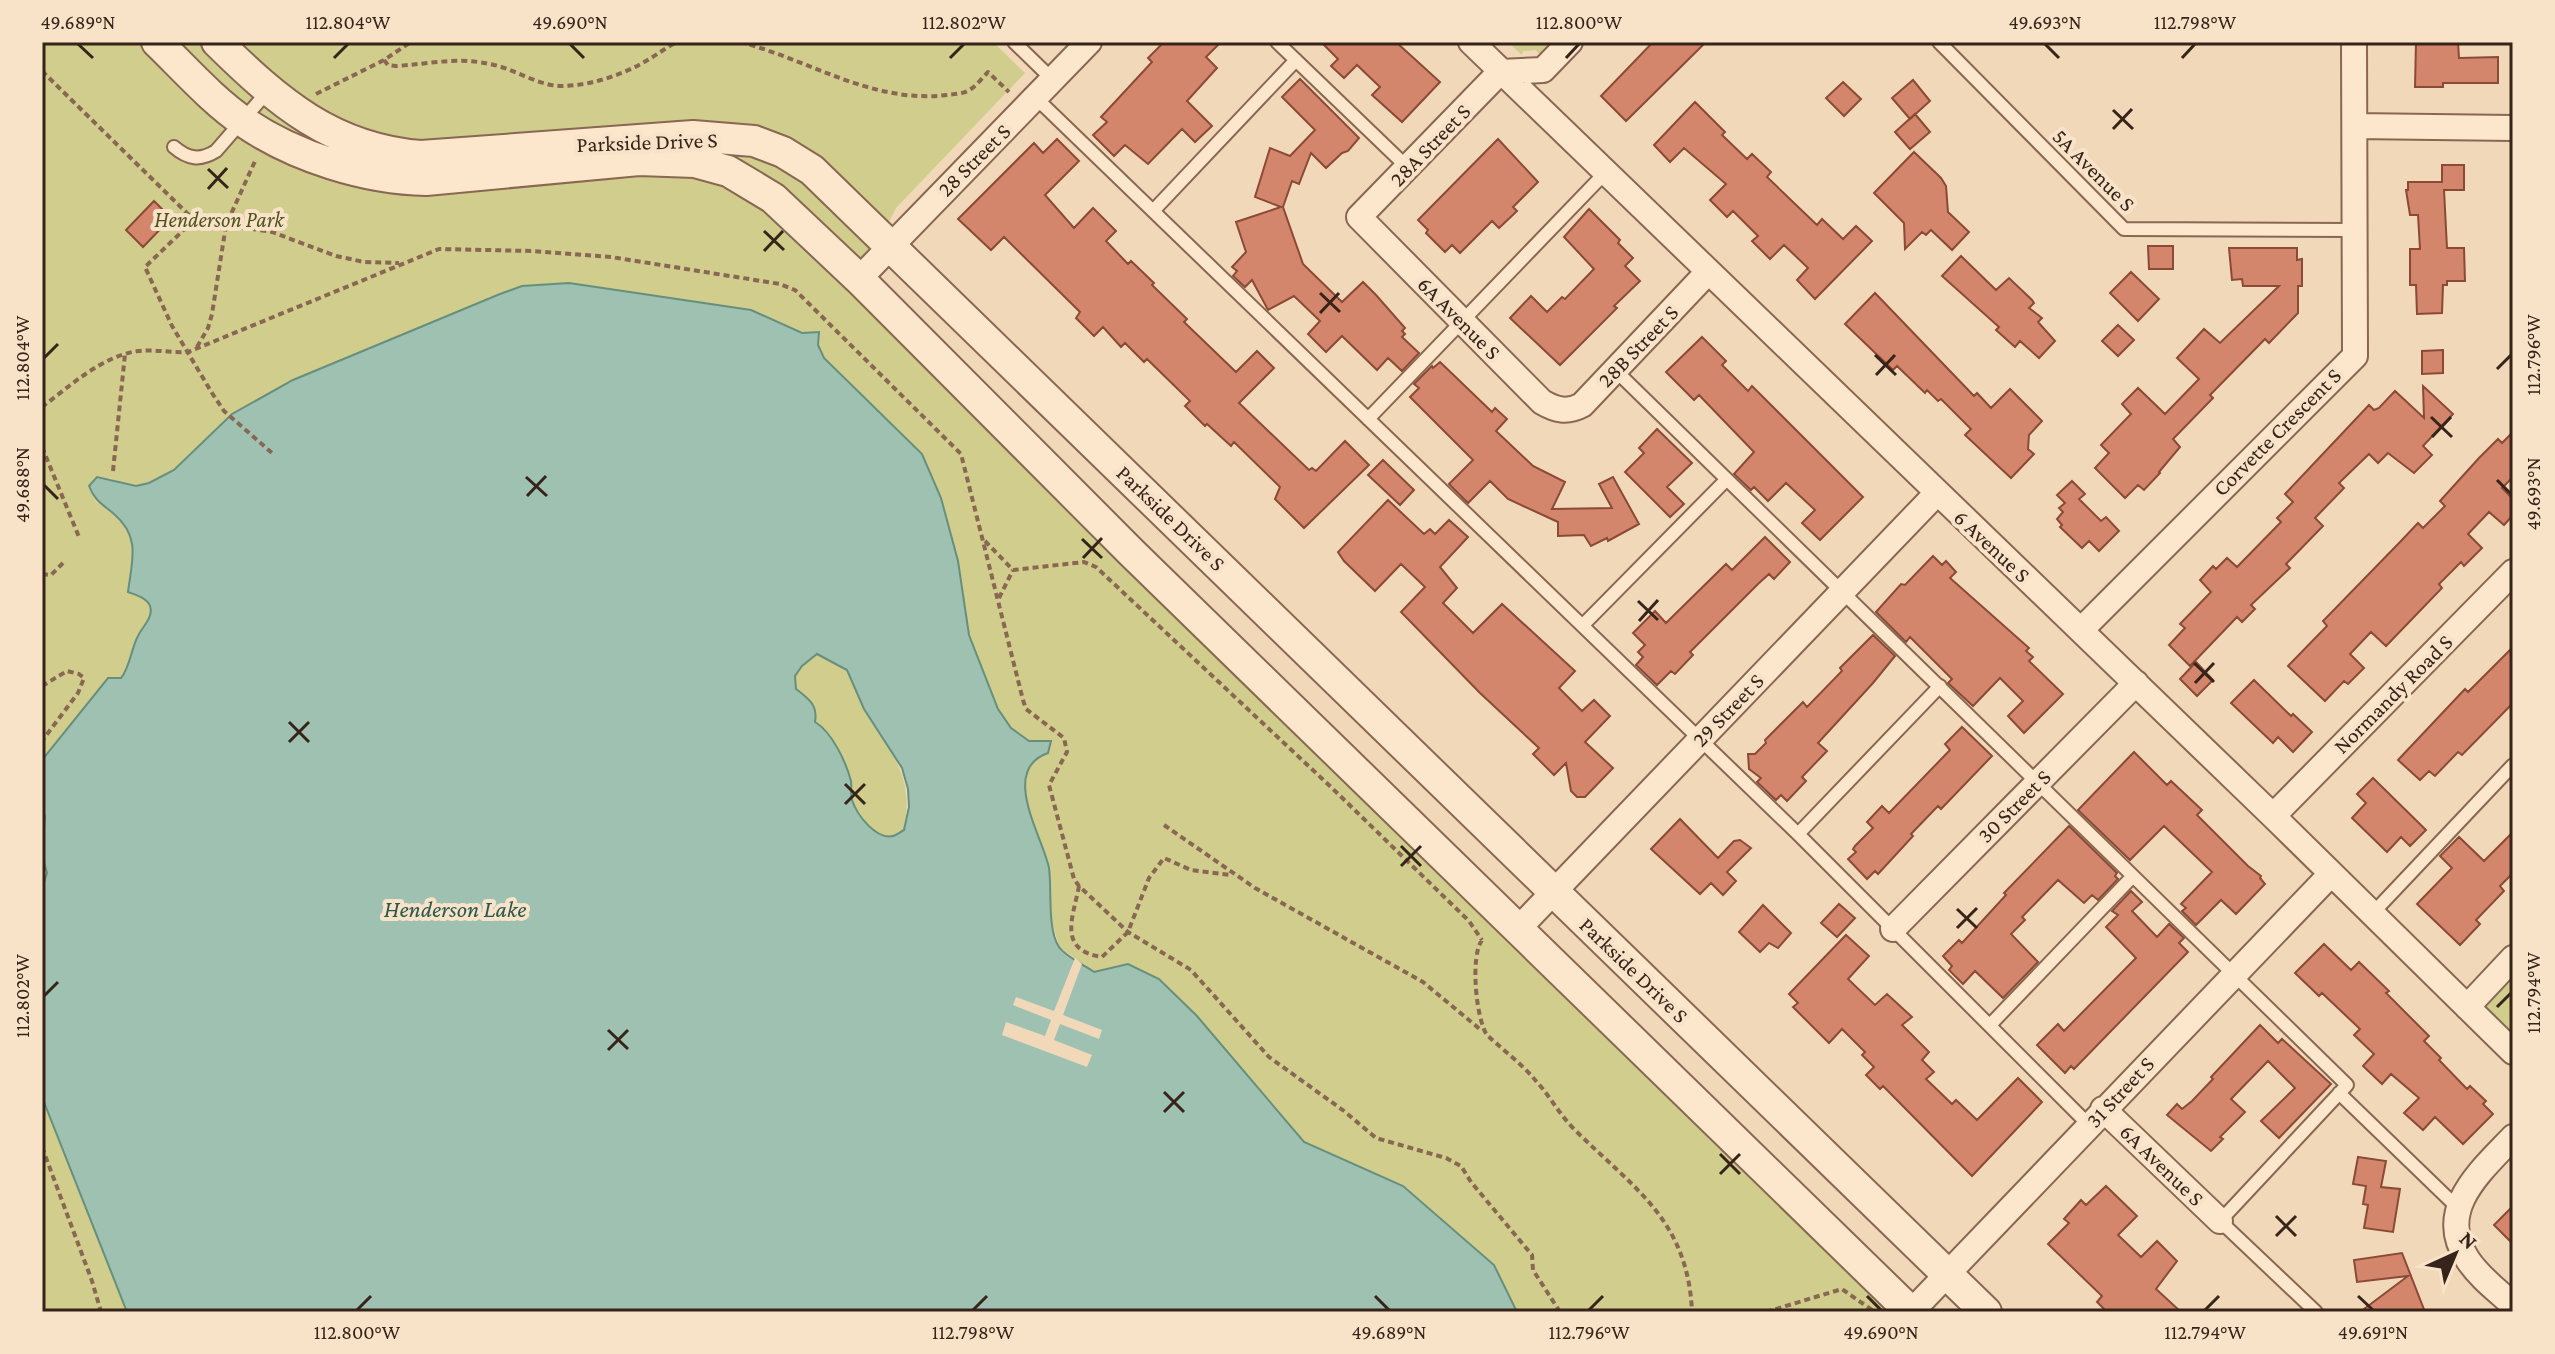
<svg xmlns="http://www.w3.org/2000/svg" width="2555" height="1354" viewBox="0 0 2555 1354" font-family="'Crimson Pro',serif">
	<rect width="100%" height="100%" fill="#f1d8b9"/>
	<path fill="#d0cd8d" d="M42,42H993L1025,73L896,208L859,279L1911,1312H1517L1494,1265L1403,1186L1304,1142L1197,1016L1128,964L1094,972L1059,947L1052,921L1048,865L1028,812L1025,790L1028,771L1050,741H1029L1011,728L998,709L969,635L922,454L823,358L818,345L802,333L751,310L670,299L522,286L293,380L232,414L174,470L149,483L136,486L123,485L110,478L95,501C141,532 134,541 128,592C136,595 147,598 150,606C154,617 142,627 138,636C131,649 130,667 121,678L107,679L42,760Z
		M1518,42H1551L1539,54L1536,50L1523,51L1522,55L1512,46Z
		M817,654C826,658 837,662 844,668C854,677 856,695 863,707C889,755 915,770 904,830L892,836H881L866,823L852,801L851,782L821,726C807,717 813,701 796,689L795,675L802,666Z
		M2513,958V1048L2467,1007Z
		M42,1097L125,1303L127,1312H42Z"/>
	<path fill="#9ec1b1" stroke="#668f7e" stroke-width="2" fill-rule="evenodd" d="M569,283L751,310L802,333L819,332L818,345L824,358L922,454L941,498L958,561L969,635L998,709L1011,728L1029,741H1051L1048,753C999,770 1043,837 1049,868C1052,889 1047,929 1059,947C1065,956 1084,965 1094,972L1128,964L1159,979L1197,1016L1304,1142L1403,1186L1494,1265L1517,1312H127L42,1097V889L47,873L42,855L45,816L42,812V760L108,678H121C130,667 131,649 138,636C142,627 154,617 150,606C147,598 136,595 128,592C132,560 141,537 114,514C102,504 95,501 89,486L97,477L136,486L149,483L174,470L232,414L293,380L500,294L522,286ZM817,654L847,670L864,709L902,768L908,789L909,807L904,830C900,832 897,835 893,836C876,840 857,815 852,800C850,795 852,787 851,781C846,762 832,732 815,722C818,705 809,699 796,689L795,676L802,666Z"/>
	<path fill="#f1d8b9" d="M1075,958L1082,964L1063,1015L1102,1030L1099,1039L1060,1024L1054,1040L1092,1055L1087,1067L1002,1035L1006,1022L1045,1036L1051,1020L1013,1005L1016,997L1054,1011Z"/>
	<path fill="#d3866b" stroke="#8a4a36" stroke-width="2" d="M1164,42H1221L1206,57L1217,68L1187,101L1212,126L1195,142L1182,129L1148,164L1125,145L1114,156L1093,135L1107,122L1101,117L1152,62L1148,58Z
		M1321,42H1396L1440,82L1402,122L1372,95L1380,87L1357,65L1344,78L1331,66L1338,59Z
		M1653,42H1706L1626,121L1601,96Z
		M2416,42H2458L2459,58L2498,57V83H2443V87H2415Z
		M1300,79L1359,138L1348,151L1342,153L1326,168L1311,153L1299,184L1292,181L1283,207L1303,264L1342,302L1363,282L1376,295L1405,328L1402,331L1405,334L1402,337L1419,353L1402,371L1388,358L1377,370L1342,336L1326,352L1308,334L1320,321L1294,296L1268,310L1252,280L1245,287L1233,276L1237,271L1232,267L1246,252L1236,222L1281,207L1255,197L1270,148L1290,156L1315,130L1282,97Z
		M1913,80L1930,101L1910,119L1892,98Z
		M1843,82L1861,99L1844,116L1826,98Z
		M1695,102L1725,132L1722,135L1747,159L1752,154L1771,172L1767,177L1817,225L1822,219L1843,239L1856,226L1872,241L1815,299L1797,280L1808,268L1784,245L1770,259L1752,241L1758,236L1733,211L1727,217L1710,200L1726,184L1684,148L1670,162L1654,145Z
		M1915,114L1930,132L1910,149L1895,132Z
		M1057,139L1079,161L1045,195L1074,228L1093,208L1116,231L1106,241L1128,264L1131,261L1154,283L1152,285L1187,319L1184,322L1236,372L1257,351L1274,368L1239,403L1309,470L1312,468L1316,471L1345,441L1369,465L1304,528L1275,499L1280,487L1234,442L1231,446L1207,424L1205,426L1185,406L1190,401L1147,359L1144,362L1125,343L1121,347L1103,327L1094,336L1076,318L1080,312L1004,237L991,250L958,219L1034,143L1043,153Z
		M1498,139L1538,182L1513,207L1517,211L1499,228L1492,221L1460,253L1452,245L1445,252L1426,233L1428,230L1418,220Z
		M1914,152L1941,178L1946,186L1948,212L1969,232L1952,250L1931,230L1926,235L1922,232L1905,249L1904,223L1874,193Z
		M2442,165H2464V190H2444L2447,248H2464L2465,281H2447V285H2443L2442,313L2417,314L2416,285H2410V249H2420L2418,215H2410L2406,190H2408V182H2442Z
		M154,201L171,218L143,247L126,230Z
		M1589,209L1620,240L1618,243L1633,258L1625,266L1640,281L1614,306L1617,308L1560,365L1510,318L1531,296L1547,312L1562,297L1565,299L1594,269L1564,237Z
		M2148,246H2173V269H2149Z
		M2229,248H2297V260L2302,259V286H2298V313L2269,343L2265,339L2210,395L2213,398L2173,439L2180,447L2159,472L2160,473L2144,490L2138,485L2125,498L2095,468L2109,453L2101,445L2131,414L2122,404L2138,388L2165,414L2199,379L2177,358L2204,329L2220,343L2279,286H2243L2242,279L2232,280Z
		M1961,256L1996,290L2009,278L2032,300L2034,303L2029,308L2042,318L2038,322L2055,341L2039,358L2020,341L2015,347L1996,330L1999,327L1942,276Z
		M2131,272L2159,299L2138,321L2110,293Z
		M1875,293L1974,396L1977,393L1991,408L2010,389L2042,421L2029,435L2028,449L2034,454L2011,478L1965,435L1971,429L1941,399L1938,401L1927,390L1925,393L1897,366L1893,370L1845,324Z
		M2118,325L2134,340L2118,356L2102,341Z
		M1702,337L1726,361L1722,365L1748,391L1752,386L1863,497L1820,540L1802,523L1815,510L1786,483L1768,501L1754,487L1751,490L1734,474L1754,452L1699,395L1694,400L1666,372Z
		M2443,350V373L2422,374V351Z
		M1440,362L1492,412L1495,408L1507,419L1496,431L1533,466L1565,482L1552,509L1612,508L1599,484L1613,477L1639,524L1608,541L1607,538L1591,546L1584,535L1558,536V522L1508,499L1490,481L1468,503L1449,484L1473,460L1410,397L1419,388L1414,384L1432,366L1433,368Z
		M2423,386L2453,414L2423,446L2432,455L2414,473L2388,453L2378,463L2369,454L2339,483L2344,488L2315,518L2323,526L2286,564L2290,568L2251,605L2255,609L2242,622L2237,617L2190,666L2169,645L2185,628L2180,624L2211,592L2200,580L2213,566L2216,569L2227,558L2237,567L2281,522L2277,518L2293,502L2285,494L2369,405L2374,410L2379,408L2395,391L2424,418Z
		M1657,429L1692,463L1667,487L1684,504L1670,517L1625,472L1644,453L1639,448Z
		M2513,432V477L2502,488L2513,499V515L2504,525L2489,512L2468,534L2482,548L2464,566L2461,562L2439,584L2442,588L2386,646L2371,632L2350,654L2364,668L2348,684L2344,681L2325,701L2288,666L2327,626L2323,621L2401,541L2418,523L2423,528L2445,506L2440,501L2479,458L2498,439L2502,443Z
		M1383,460L1414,490L1400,505L1368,475Z
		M2072,481L2085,494L2079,499L2101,521L2106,517L2119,531L2099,551L2089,541L2082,548L2060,527L2062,525L2057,519L2063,512L2059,508L2065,503L2057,495Z
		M1388,500L1424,534L1430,529L1435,534L1449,520L1468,537L1440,567L1457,588L1443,603L1473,633L1502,604L1575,671L1559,688L1582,711L1594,700L1610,716L1585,742L1613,768L1585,797H1577L1571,791L1566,763L1554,775L1533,754L1539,748L1480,693L1401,612L1425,587L1401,564L1375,591L1344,561L1338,552Z
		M1765,537L1790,562L1774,579L1769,574L1758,584L1690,652L1693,655L1675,674L1671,671L1657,685L1636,665L1643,657L1638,652L1645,645L1633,633L1655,611L1666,623L1726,564L1732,570Z
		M1933,556L1942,565L1946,561L1956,572L1950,578L2029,648L2026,651L2033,657L2029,661L2063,694L2024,733L2008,716L2023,701L2000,678L1973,706L1948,683L1952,679L1910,637L1906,642L1876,612L1901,584L1905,585Z
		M1873,635L1895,656L1873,683L1818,743L1827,751L1802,777L1806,781L1787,801L1781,795L1776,800L1757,782L1761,778L1749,769L1748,754H1755L1766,743L1765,740L1803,702L1807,707L1842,671L1840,668Z
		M2513,647V703L2462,755L2458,752L2435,776L2429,771L2420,780L2398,760L2465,689L2468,692Z
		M2196,662L2213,680L2197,696L2180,679Z
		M2254,680L2291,716L2293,714L2312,732L2293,752L2278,737L2273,743L2231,703Z
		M1962,727L1992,756L1941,809L1938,806L1911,834L1913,836L1878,874L1875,871L1867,879L1848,859L1856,852L1853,849L1855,846L1873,828L1867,822L1882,806L1889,813L1950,750L1945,744Z
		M2134,752L2167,785L2171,781L2202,810L2197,815L2248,866L2261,876L2260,878L2265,884L2236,914L2221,900L2196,925L2182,911L2186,908L2181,904L2212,872L2164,826L2130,860L2078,810Z
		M2373,778L2426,830L2410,846L2401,837L2387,852L2352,818L2366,803L2357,794Z
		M1680,819L1718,858L1734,841L1740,840L1751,848L1727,872L1736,881L1723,895L1711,883L1700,894L1651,849Z
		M2069,826L2117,873L2115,876L2118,879L2098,900L2092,895L2084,903L2058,880L2022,917L2025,920L2011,934L2038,962L2003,998L1975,971L1963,984L1949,970L1952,966L1943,956L1959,940L1962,943L2006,895L2004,893Z
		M2513,832V873L2500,886L2504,891L2476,920L2480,924L2460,945L2417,904L2452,868L2440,856L2459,837L2484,861Z
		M2131,891L2142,902L2132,911L2157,937L2169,924L2184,938L2179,943L2188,952L2074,1069L2071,1066L2065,1073L2037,1045L2058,1024L2064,1031L2136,958L2106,927L2118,915L2112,911Z
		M1839,904L1855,918L1837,937L1821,923Z
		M1763,905L1791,933L1778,948L1769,943L1760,952L1739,932Z
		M1846,935L1869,956L1848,979L1875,1005L1887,994L1912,1017L1902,1025L1929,1052L1922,1060L1934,1072L1926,1079L1952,1104L1956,1100L1977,1120L2018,1078L2042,1102L1972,1176L1883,1086L1880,1089L1866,1075L1874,1067L1862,1055L1865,1052L1842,1029L1829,1043L1793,1007L1798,1003L1789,994Z
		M2324,944L2351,970L2359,962L2389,991L2386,993L2429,1036L2424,1041L2441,1058L2439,1060L2467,1089L2470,1086L2486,1101L2483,1104L2493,1114L2463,1144L2435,1117L2423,1130L2404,1113L2419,1098L2391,1074L2382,1084L2363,1066L2374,1054L2354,1035L2360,1029L2322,993L2319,996L2295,973Z
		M2260,1025L2278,1043L2282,1039L2331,1084L2279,1138L2261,1121L2295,1088L2268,1061L2231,1099L2245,1112L2220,1137L2223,1139L2211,1151L2167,1115L2177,1104L2182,1109L2192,1101L2213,1079L2211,1077Z
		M2358,1157L2386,1161L2381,1187L2400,1189L2393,1232L2364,1228L2368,1205L2363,1204L2366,1186L2353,1184Z
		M2106,1186L2137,1216L2118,1235L2141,1257L2157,1241L2177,1261L2156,1289L2181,1312H2107L2097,1302L2102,1296L2048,1244L2069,1223L2064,1219L2081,1200L2086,1205Z
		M2513,1206V1244L2494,1225Z
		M2402,1253L2425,1312H2360L2408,1276L2357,1282L2354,1260Z"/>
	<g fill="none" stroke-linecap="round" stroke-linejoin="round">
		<defs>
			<path id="service" d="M1014,42L1053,80
				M1277,42L1407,167
				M1939,42L2124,229L2356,230
				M1036,98L1798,834L2089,1125
				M174,147C188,159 200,161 216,151L268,91
				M1153,211L1296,60
				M1615,370L2347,1085L2220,1221L2316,1312
				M1368,419L1605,173
				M1583,625L1726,480
				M1798,834L1940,686
				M2372,914L2513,765
				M1990,1025L2133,876
				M2339,1093L2458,1208"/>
			<path id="minor" d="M1471,42L2273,816L2513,1052
				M1500,72L1359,217L1542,402C1556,410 1567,413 1582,405L1708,272
				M1500,72L1543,70L1570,42
				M2355,126L2513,128
				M859,279L1089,42
				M2081,630L2355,356L2354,42
				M2273,816L2513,572
				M1519,928L1937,493
				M1893,929L2136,683
				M2467,1007L2513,958
				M2103,1109L2220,1221
				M2513,1137C2481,1171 2434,1210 2468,1260C2480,1278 2498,1291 2513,1305
				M1911,1312L2331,874"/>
			<path id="tertiary" d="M157,42C185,69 212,100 244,122C295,157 366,179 426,180L639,160L695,162L728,171L773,198L859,279L1132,553L1911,1312
				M217,42C278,102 332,149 421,156L693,136L754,141L783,152L812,170L1986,1312"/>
		</defs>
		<use href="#service" stroke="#896752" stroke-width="16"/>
		<use href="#minor" stroke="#896752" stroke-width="28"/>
		<use href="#tertiary" stroke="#896752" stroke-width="34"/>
		<path stroke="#896752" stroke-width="4" stroke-dasharray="6 4" stroke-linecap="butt" d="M740,42C810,60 872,104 947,95C955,94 964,94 971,89C977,85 983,77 988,72L1009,92
			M384,60L388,65L396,66C431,64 458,56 494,65C517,70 540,87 564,86C592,85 622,75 646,61C657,55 666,47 678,42
			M42,71L194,220L272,232L336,256L364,262L399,263
			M316,94L384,60L411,42
			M194,220L145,267L172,326L212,393L224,411L272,453
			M197,347L208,328L212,314L226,225L256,159
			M42,407C70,386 102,356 138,351C155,349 171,353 188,352L439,249L532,251L611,257L780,284L795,290L961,454L1023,700L1026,709L1064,738L1067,752L1049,785L1074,879L1079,886L1128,932L1191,970L1269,1057L1344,1111L1376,1138L1446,1158L1461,1166L1471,1182L1532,1255L1533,1270L1560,1312
			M42,447L79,537
			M113,471L125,354
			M985,541L1013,570L1084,562L1096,567L1332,788L1469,921L1482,940
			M42,574L51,575L64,562
			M999,598L1013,570
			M42,686L67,671L79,674L84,678L78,693L42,741
			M1164,825L1255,888L1423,982L1481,1030
			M1079,886C1073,918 1057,950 1102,957L1128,932L1149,878L1164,858L1191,870L1231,875
			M1482,940C1470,956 1476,1019 1487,1035C1503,1050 1522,1064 1536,1081C1550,1096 1559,1114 1574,1129C1633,1188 1688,1219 1692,1312
			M42,1147L92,1281L101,1312
			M1766,1312L1842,1289L1872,1310"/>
		<use href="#service" stroke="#fce6cc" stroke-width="12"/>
		<use href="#minor" stroke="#fce6cc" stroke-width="24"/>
		<use href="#tertiary" stroke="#fce6cc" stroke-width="30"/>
	</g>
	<path fill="none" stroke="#362319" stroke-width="3" d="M78,44L93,58M570,44L584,58M2045,44L2059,58M334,58L348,44M950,58L964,44M1566,58L1579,44M2182,58L2195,44M2113,110L2133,129M2113,129L2132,109M208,169L228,188M208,189L227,168M764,231L784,250M764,251L783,231M1320,293L1340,312M1320,313L1339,293M1875,355L1896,375M44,358L58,344M2497,369L2511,355M1876,375L1895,355M2431,417L2452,437M2432,437L2451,417M526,477L547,496M2497,480L2511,494M44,485L58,499M527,496L546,476M1082,539L1102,558M1083,558L1102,538M1638,601L1658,620M1639,621L1658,600M2194,663L2214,682M2195,683L2214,663M289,722L309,742M289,742L309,722M845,784L865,804M845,804L865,784M1401,846L1421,866M1401,866L1421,846M1957,909L1977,928M1957,928L1977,908M44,996L58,982M2497,1007L2511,993M608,1030L628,1049M608,1050L628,1030M1164,1092L1184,1112M1164,1112L1184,1092M1720,1154L1740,1174M1720,1174L1740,1154M2276,1216L2296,1236M2276,1236L2296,1216M1375,1296L1389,1310M1867,1296L1881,1310M2358,1296L2373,1310M357,1310L371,1296M973,1310L987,1296M1589,1310L1603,1296M2205,1310L2219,1296"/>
	<g text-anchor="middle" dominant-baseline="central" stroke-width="8" stroke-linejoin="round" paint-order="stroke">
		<g font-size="22" fill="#362319" stroke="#f8e3c9">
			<text transform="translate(647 142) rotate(-2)">Parkside Drive S</text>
			<text transform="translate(1430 145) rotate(-46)">28A Street S</text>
			<text transform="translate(974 160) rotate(-45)">28 Street S</text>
			<text transform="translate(2094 170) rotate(45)">5A Avenue S</text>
			<text transform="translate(1459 318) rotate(45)">6A Avenue S</text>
			<text transform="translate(1638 346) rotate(-46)">28B Street S</text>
			<text transform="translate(2277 432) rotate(-45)">Corvette Crescent S</text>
			<text transform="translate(1171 518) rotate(44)">Parkside Drive S</text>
			<text transform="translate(1992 546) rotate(43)">6 Avenue S</text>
			<text transform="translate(2393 694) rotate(-45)">Normandy Road S</text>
			<text transform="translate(1728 710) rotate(-46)">29 Street S</text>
			<text transform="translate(2014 806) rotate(-45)">30 Street S</text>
			<text transform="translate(1634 970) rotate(44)">Parkside Drive S</text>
			<text transform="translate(2120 1092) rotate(-47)">31 Street S</text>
			<text transform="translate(2162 1165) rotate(44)">6A Avenue S</text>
		</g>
		<g font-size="22" font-style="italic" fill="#4f541e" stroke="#f8e3c9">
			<text x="219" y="219">Henderson Park</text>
		</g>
		<g font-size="24" font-style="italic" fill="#27574d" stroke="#f8e3c9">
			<text x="455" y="908">Henderson Lake</text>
		</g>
	</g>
	<rect width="2555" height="1354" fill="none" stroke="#f8e3c9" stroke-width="88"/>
	<g transform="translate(2455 1254) rotate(44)" stroke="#f8e3c9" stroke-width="6" paint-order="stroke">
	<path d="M0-6L14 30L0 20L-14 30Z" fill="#362319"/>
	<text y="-12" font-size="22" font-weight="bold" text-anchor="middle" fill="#362319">N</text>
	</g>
	<rect x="44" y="44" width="2467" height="1266" fill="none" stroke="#362319" stroke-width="3"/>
	<g font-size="20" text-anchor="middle" fill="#362319">
		<text x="78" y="29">49.689°N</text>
		<text x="348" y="29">112.804°W</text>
		<text x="570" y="29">49.690°N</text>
		<text x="964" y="29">112.802°W</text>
		<text x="1579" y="29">112.800°W</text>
		<text x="2045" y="29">49.693°N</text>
		<text x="2195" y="29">112.798°W</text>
		<text transform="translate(2533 355) rotate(-90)" y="7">112.796°W</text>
		<text transform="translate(22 358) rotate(-90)" y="7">112.804°W</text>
		<text transform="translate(22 485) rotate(-90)" y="7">49.688°N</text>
		<text transform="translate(2533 494) rotate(-90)" y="7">49.693°N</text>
		<text transform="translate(2533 993) rotate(-90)" y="7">112.794°W</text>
		<text transform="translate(22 996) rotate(-90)" y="7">112.802°W</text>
		<text x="357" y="1339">112.800°W</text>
		<text x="973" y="1339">112.798°W</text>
		<text x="1389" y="1339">49.689°N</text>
		<text x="1589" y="1339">112.796°W</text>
		<text x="1881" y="1339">49.690°N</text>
		<text x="2205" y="1339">112.794°W</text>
		<text x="2373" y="1339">49.691°N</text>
	</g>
</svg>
